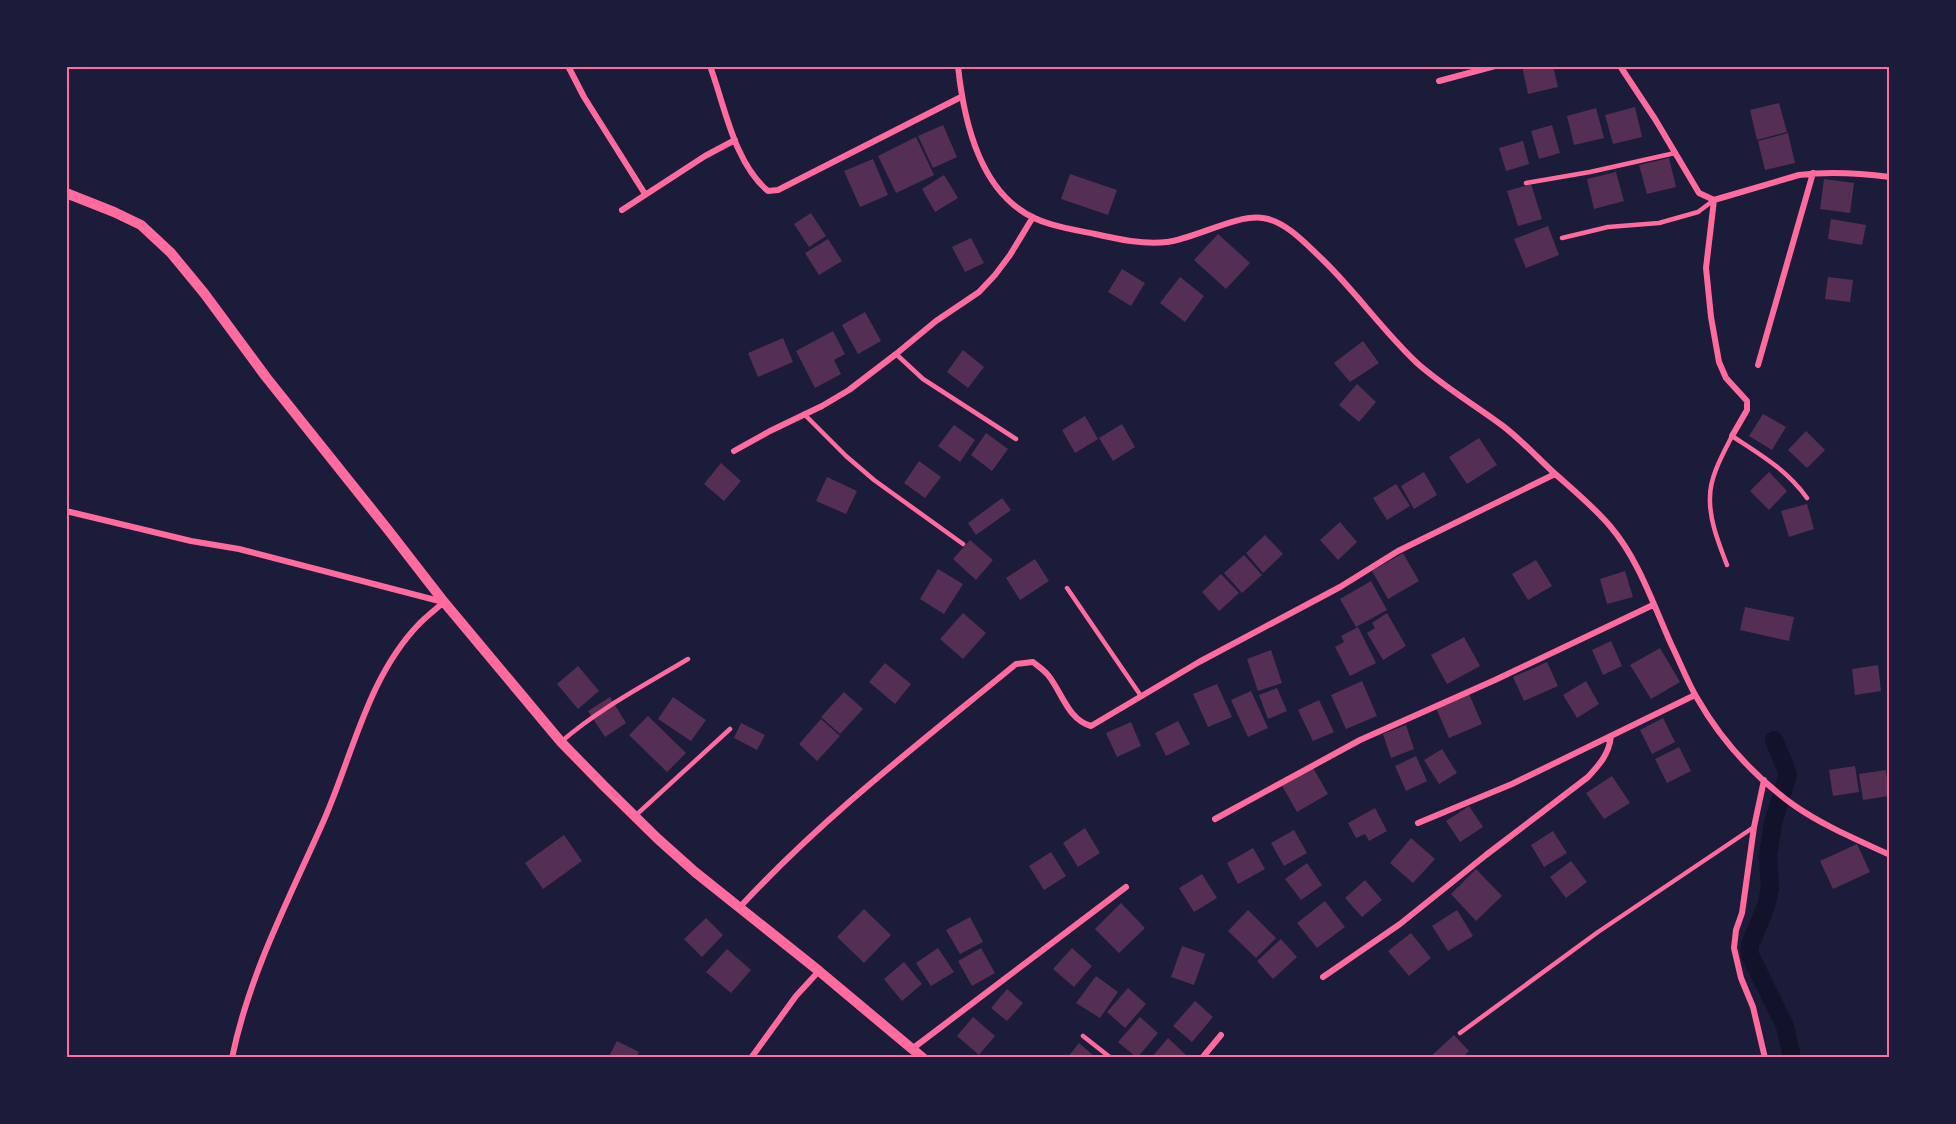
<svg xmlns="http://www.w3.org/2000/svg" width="1956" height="1124" viewBox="0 0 1956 1124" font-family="Signika,sans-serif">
	<rect width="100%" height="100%" fill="#1b1b3a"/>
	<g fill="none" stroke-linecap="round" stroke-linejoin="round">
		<path stroke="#12122b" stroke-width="18" d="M1774,740L1788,774L1773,823L1768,855L1770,889L1766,906L1750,945V955L1785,1026L1792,1058"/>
	</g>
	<path fill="#542f53" d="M1522,66H1553L1558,87L1528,94Z
		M1779,103L1787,132L1757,140L1750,110Z
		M1635,107L1642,137L1613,144L1605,115Z
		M1596,108L1604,138L1574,145L1567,116Z
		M943,125L957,157L933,168L918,136Z
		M1552,125L1560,153L1539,159L1531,131Z
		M1788,133L1795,163L1765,170L1758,141Z
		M916,137L934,175L896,193L878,156Z
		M1523,141L1529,164L1506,171L1499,148Z
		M1669,158L1676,187L1647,194L1639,165Z
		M873,159L888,195L860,207L844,171Z
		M1616,172L1624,201L1594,209L1587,179Z
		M1070,174L1117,190L1108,215L1061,199Z
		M944,175L958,198L935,212L922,189Z
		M1824,179L1854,183L1850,213L1820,209Z
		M1531,184L1542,219L1518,226L1507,191Z
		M811,213L826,236L809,247L794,224Z
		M1831,219L1866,225L1862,245L1828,239Z
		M1548,226L1559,255L1526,268L1514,239Z
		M1218,234L1250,263L1226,289L1194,260Z
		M971,238L984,263L965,272L952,247Z
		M828,239L842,261L819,275L805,253Z
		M1122,269L1145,283L1131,306L1108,292Z
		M1180,277L1204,296L1185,322L1160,303Z
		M1828,277L1853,280L1850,302L1825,299Z
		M865,312L881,341L858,354L842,325Z
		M833,331L845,354L834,360L841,374L815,388L796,351Z
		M783,338L793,362L758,377L748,353Z
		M1363,341L1379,363L1350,382L1334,363Z
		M963,350L984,367L968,388L947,372Z
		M1357,384L1376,402L1359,422L1339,405Z
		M1763,414L1786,427L1772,450L1749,436Z
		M1085,416L1098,439L1075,453L1062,430Z
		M1122,424L1135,447L1113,461L1099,438Z
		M954,425L975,440L960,462L938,446Z
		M1806,431L1825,450L1807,468L1788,450Z
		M986,433L1008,449L992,471L971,455Z
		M1479,438L1497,465L1467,484L1449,457Z
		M919,461L941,477L925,498L904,483Z
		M721,463L741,481L724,501L704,484Z
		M1424,472L1437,495L1414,509L1401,486Z
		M1769,472L1787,491L1769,510L1750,491Z
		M827,477L857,491L846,514L816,501Z
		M1396,484L1410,506L1387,520L1373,498Z
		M1002,498L1011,510L976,535L968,523Z
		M1807,504L1814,529L1789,537L1781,511Z
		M1340,522L1357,542L1338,560L1320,540Z
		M1265,535L1283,554L1263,573L1246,553Z
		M970,540L993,560L976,580L953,559Z
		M1403,553L1419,581L1388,599L1372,571Z
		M1244,555L1262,575L1242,593L1224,573Z
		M1035,559L1049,581L1020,600L1006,578Z
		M1536,560L1552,586L1528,600L1512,574Z
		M938,569L963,584L944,614L920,599Z
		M1625,571L1633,597L1607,604L1600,579Z
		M1221,574L1239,593L1219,611L1202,592Z
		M1371,581L1387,610L1356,627L1340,599Z
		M1745,607L1794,617L1789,641L1740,630Z
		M963,613L986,633L963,659L940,639Z
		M1387,613L1406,646L1383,660L1367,633L1375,628L1372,623Z
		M1358,627L1376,663L1350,676L1335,647L1344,642L1341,636Z
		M1464,637L1480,666L1447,684L1431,655Z
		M1611,641L1622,666L1603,675L1592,650Z
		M1660,648L1680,682L1651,699L1630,665Z
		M1271,650L1282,683L1258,691L1247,659Z
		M1547,662L1558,686L1524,701L1513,677Z
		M885,663L911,684L895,704L869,682Z
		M1878,665L1881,691L1855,695L1852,669Z
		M578,666L599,691L578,709L557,684Z
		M1362,681L1377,716L1346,729L1331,695Z
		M1586,681L1599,704L1577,718L1563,695Z
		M1217,684L1232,717L1208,727L1193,694Z
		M1277,688L1287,711L1268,719L1259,695Z
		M1251,691L1268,728L1248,737L1231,700Z
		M844,692L863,709L840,734L821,717Z
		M1469,694L1482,724L1449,738L1436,708Z
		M610,697L626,723L605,737L588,711Z
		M673,697L706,720L691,741L658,719Z
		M1319,700L1334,732L1313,741L1298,710Z
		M648,716L686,753L667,772L629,735Z
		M1663,718L1675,742L1652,754L1640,730Z
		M821,719L840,736L817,761L799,744Z
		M1178,721L1190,744L1166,756L1155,733Z
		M1131,722L1141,746L1117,757L1106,733Z
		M741,723L765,735L757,750L734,738Z
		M1406,725L1414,749L1391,758L1383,734Z
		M1679,747L1691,771L1667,783L1655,759Z
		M1442,749L1457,773L1439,784L1424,760Z
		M1416,756L1427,781L1406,791L1395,766Z
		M1312,766L1328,794L1297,812L1281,784Z
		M1855,766L1859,792L1833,796L1829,770Z
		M1886,770L1889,796L1863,800L1859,774Z
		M1612,776L1630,803L1604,819L1586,793Z
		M1469,806L1483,827L1460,842L1446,821Z
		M1375,808L1387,831L1369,841L1365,834L1356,838L1348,823Z
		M1085,828L1100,853L1078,867L1063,843Z
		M1294,830L1307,853L1284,866L1271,843Z
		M1553,831L1567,853L1544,867L1531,845Z
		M564,835L582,861L543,889L525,863Z
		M1411,838L1435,859L1413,883L1390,863Z
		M1857,844L1870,872L1833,889L1820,861Z
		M1253,848L1265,869L1238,884L1227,863Z
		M1051,852L1066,876L1044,890L1029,866Z
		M1571,861L1587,882L1566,898L1550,877Z
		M1307,863L1322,885L1301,900L1285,879Z
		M1476,869L1502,896L1476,921L1451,894Z
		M1202,874L1217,898L1194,912L1179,888Z
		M1365,880L1382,900L1362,917L1345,898Z
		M1325,901L1345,927L1317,948L1297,923Z
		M1121,903L1145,928L1119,953L1095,929Z
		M864,909L891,935L864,963L837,937Z
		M1248,910L1276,938L1256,958L1228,931Z
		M1457,910L1473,936L1448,951L1432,926Z
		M970,917L983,942L960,954L946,930Z
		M706,918L723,935L702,957L684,939Z
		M1411,933L1431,958L1409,976L1388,951Z
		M1281,939L1297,957L1273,979L1257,961Z
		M1182,946L1205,954L1194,985L1171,977Z
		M938,948L954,972L931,986L916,963Z
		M981,948L995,973L972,986L958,961Z
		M1072,948L1092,966L1074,987L1053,969Z
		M727,949L751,970L731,993L706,972Z
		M904,962L922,984L902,1001L884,979Z
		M1096,976L1118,992L1100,1018L1076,1003Z
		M1128,988L1146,1004L1125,1028L1107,1012Z
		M1007,989L1023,1003L1007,1021L991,1008Z
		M1195,1001L1213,1017L1192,1042L1173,1026Z
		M973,1017L995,1036L979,1055L957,1036Z
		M1140,1017L1158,1033L1137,1058L1118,1042Z
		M1454,1035L1469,1051L1462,1058H1429Z
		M1168,1038L1186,1055L1183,1058H1151Z
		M617,1041L639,1052L636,1058H608Z
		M1079,1043L1096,1058H1067Z"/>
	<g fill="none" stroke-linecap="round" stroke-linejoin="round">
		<path stroke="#ff6b9d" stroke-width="4.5" d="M1526,183L1590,172L1675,153
			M1562,238L1608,227L1659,223L1698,212L1714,200
			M896,354L923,379L1016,439
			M804,414L846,456L874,480L963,544
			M1727,565C1719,544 1709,520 1710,497C1710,476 1723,454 1732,436C1761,455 1787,470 1807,498
			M1067,588L1141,696
			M562,741C600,708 645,685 688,659
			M635,816L730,729
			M1460,1033L1598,932L1754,827
			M1083,1036L1111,1058"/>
		<path stroke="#ff6b9d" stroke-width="6" d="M568,66L584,97L645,194
			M710,66C725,106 734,163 768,191L778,190L961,97
			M958,66C963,114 977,179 1019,209C1040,225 1070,229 1095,234C1117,239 1144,245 1167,242C1196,238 1237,214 1263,218C1286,221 1307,245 1323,260C1356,292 1383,331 1417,363C1444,387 1475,405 1503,426C1520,439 1536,456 1552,471C1572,489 1593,506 1610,526C1639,560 1653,604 1671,644C1680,662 1687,681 1697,698C1721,740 1756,778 1795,806C1824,826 1858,840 1890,855
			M1620,66L1655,119L1699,193L1714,200L1799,175C1830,171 1859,173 1890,177
			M1439,81L1495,66
			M1714,200L1706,268L1711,317L1719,362L1726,378L1747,401V410L1732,436
			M622,210L705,156L735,140
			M1758,365L1813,173
			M734,451L770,431L822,406L849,390L896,354L936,321L979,292L995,275L1010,255L1033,217
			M66,511L191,541L239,549L443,602
			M1764,780L1754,827L1742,913L1736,930L1734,948L1741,978L1753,1007L1765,1058
			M1215,819L1360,740L1495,680L1653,605
			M1418,823L1512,784L1695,695
			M739,908C823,817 921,742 1016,664L1033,662C1038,666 1044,670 1048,675C1062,692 1068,720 1091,726L1199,662L1340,587L1398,551L1555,474
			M1323,977L1400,924L1486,855L1588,777C1600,764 1609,754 1611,736
			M912,1049L1126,887
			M232,1058C249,974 290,897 324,820C353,754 368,676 420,623C427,616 436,609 444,602
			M751,1058L796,996L819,971
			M1202,1058L1221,1035"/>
		<path stroke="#ff6b9d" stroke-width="10" d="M66,193L114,212L141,225L171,253L204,293L266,377L389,531L444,602L561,742L604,786L658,839L695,872L819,971L923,1058"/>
	</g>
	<rect width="1956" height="1124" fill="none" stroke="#1b1b3a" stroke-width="135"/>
	<rect x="68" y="68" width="1820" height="988" fill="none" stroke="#ff6b9d" stroke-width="2"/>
</svg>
